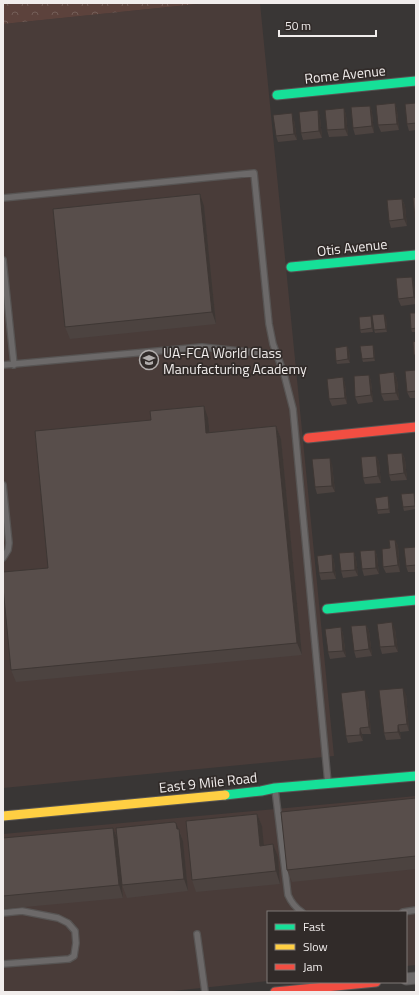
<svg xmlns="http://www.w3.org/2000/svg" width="419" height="995" viewBox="0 0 419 995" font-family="'Titillium Web',sans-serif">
	<defs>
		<pattern id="park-crowns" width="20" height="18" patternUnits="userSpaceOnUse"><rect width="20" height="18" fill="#5c423c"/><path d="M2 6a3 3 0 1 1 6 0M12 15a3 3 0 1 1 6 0" fill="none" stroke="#745e58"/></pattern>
	</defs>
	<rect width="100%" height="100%" fill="#393635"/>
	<path fill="#493c39" d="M207,3H260L334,756L3,788V24Z
		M416,796V965L406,966V912H268V981L163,992H3V834Z"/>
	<path fill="url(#park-crowns)" d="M3,3H207L3,24Z"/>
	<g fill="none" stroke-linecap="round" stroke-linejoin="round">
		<defs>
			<path id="lane" d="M3,198L254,173L269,324L273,344L284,374L293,409L328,783
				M3,260L14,365
				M3,365L202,347L277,355
				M3,485L9,543L8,550L3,558
				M275,789L288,895C291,902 296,908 302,912
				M403,912L416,910
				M3,913L22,911L58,918L68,923L75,931L76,943L74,956L69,959L3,964
				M197,934L205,992"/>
			<path id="street" d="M406,979L416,978"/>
			<path id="fast" d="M277,95L416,81
				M291,267L416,255
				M327,609L416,600
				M225,795L261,791L275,788L416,776"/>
			<path id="slow" d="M3,816L225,795"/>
			<path id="jam" d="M308,438L416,427
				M275,992L376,982"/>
		</defs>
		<use href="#lane" stroke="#575453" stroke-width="8"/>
		<use href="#street" stroke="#575453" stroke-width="13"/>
		<use href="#fast" stroke="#575453" stroke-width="11"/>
		<use href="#slow" stroke="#575453" stroke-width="11"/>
		<use href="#jam" stroke="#575453" stroke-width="11"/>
		<use href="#lane" stroke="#6c6969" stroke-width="5.5"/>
		<use href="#street" stroke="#6c6969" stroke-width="11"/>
		<use href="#fast" stroke="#16e098" stroke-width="9"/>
		<use href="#slow" stroke="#ffcf43" stroke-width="9"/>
		<use href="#jam" stroke="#f24e42" stroke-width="9"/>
	</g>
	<path fill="#4c4340" d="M395,103L397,110L399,130L381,132L378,125Z
		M416,103V130L409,131L407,124Z
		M370,106L372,112L374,133L355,135L353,128Z
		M344,108L346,115L348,136L329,137L327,130Z
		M318,110L320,117L322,138L303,140L301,133Z
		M294,120L297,140L278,142L276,136Z
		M402,199L405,206L407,226L391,228L389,221Z
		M204,206L216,324L70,339L65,327Z
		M412,277L414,284L416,304L401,306L398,299Z
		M416,313V332H412L411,329Z
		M386,317L387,332L375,333L374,330Z
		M372,319L373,332L361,333L360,330Z
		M347,346L349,350L350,363L337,364L336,361Z
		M374,348L375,361L363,362L362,359Z
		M416,370V398H410L407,392Z
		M394,372L397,379L399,400L384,401L381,394Z
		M369,375L371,381L373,402L358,404L355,397Z
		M343,377L345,384L347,404L332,406L329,399Z
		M208,418L210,432L276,426L281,439L302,655L16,682L11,670L48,568Z
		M402,453L405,459L407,480L391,481L389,475Z
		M376,456L379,462L381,483L365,484L363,478Z
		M332,464L335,492L317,494L315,487Z
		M415,497L416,509L404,511L403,507Z
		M389,500L390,513L378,514L377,510Z
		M395,540L398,546L400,572L386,573L383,567L390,548Z
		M416,547V572H408L406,566Z
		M375,550L377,556L379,574L364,576L362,569Z
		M354,552L356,559L358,576L343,578L341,571Z
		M332,554L334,561L336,579L321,580L319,573Z
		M366,625L369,631L372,656L356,658L354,651Z
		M341,627L343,634L346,657L330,659L328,652Z
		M395,629L398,652L382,654L380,647Z
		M406,694L409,731L400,732L401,739L386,740L384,733Z
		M368,697L371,734H362L363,741L348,743L346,736Z
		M416,798V869L292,882L287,870Z
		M257,814L262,826L263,845L278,857L280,884L196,892L192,880Z
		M113,828L118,840L123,898L3,909V838Z
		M178,829H179L183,841L188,891L127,898L122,885Z"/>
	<path fill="#3e3734" d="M395,103L397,110L399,130L397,124Z
		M370,106L372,112L374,133L372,126Z
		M344,108L346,115L348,136L345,129Z
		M318,110L320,117L322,138L319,131Z
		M292,113L294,120L297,140L294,134Z
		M200,194L204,206L216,324L212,312Z
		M402,199L405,206L407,226L404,219Z
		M412,277L414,284L416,303L414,297Z
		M384,314L386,317L387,332L386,329Z
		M371,316L372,319L373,332L372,328Z
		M373,345L374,348L375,361L374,358Z
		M347,346L349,350L350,363L348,359Z
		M394,372L397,379L399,400L396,393Z
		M369,375L371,381L373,402L371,395Z
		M343,377L345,384L347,404L345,398Z
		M204,406L208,418L211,445L206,433Z
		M276,426L281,439L302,655L297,643Z
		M402,453L405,459L407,480L404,473Z
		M376,456L379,462L381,483L378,476Z
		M330,458L332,464L335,492L332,486Z
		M414,493L415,497L416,509L415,506Z
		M388,496L389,500L390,513L389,509Z
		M395,540L398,546L400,572L398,565Z
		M375,550L377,556L379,574L376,568Z
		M354,552L356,559L358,576L355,570Z
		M332,554L334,561L336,579L333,572Z
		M392,622L395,629L398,652L395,646Z
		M366,625L369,631L372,656L369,649Z
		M341,627L343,634L346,657L343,651Z
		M403,688L406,694L409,731L407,724Z
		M365,690L368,697L371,734L369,727Z
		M398,725L400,732L401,739L398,732Z
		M360,728L362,734L363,741L360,735Z
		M257,814L262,826L265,858L260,846Z
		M176,823L183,841L188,891L184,879Z
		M113,828L118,840L123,898L119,885Z
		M273,844L278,857L280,884L276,871Z"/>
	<path fill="#584e4b" stroke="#3e3734" d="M395,103L397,124L378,125L376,105Z
		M416,103V123L407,124L405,104Z
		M370,106L372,126L353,128L351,107Z
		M344,108L345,129L327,130L325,110Z
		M318,110L319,131L301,133L299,112Z
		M292,113L294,134L276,136L273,115Z
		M200,194L212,312L65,327L53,209Z
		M416,197V218H415L413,198Z
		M402,199L404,219L389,221L387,200Z
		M412,277L414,297L398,299L396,278Z
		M410,313H416V328L411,329Z
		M384,314L386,329L374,330L372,315Z
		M371,316L372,328L360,330L359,317Z
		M416,341V355H414L413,342Z
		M373,345L374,358L362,359L360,346Z
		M347,346L348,359L336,361L335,348Z
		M416,370V391L407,392L405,371Z
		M394,372L396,393L381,394L379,374Z
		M369,375L371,395L355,397L354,376Z
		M343,377L345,398L329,399L327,379Z
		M204,406L206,433L276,426L297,643L11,670L3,587V572L48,568L35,431L151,420L150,411Z
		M402,453L404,473L389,475L387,454Z
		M376,456L378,476L363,478L361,457Z
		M330,458L332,486L315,487L312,459Z
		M414,493L415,506L403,507L401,494Z
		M388,496L389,509L377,510L375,498Z
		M389,540H395L398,565L383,567L382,549L390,548Z
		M416,547V565L406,566L404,548Z
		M375,550L376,568L362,569L360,551Z
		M354,552L355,570L341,571L339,553Z
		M332,554L333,572L319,573L317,556Z
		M392,622L395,646L380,647L377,624Z
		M366,625L369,649L354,651L351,626Z
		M341,627L343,651L328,652L325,629Z
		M403,688L407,724L398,725V732L384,733L379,690Z
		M365,690L369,727L360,728V735L346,736L341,693Z
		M416,798V856L287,870L281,812Z
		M257,814L260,846L273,844L276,871L192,880L186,821Z
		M174,822L176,823L177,829H179L184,879L122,885L116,828Z
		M113,828L119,885L3,896V838Z"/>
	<defs>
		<symbol id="school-ring" viewBox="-11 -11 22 22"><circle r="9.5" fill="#312b29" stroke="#b1adac" stroke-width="1.5"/><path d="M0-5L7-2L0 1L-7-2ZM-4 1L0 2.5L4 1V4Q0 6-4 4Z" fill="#b1adac"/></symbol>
	</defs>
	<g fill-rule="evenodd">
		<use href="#school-ring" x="138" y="349" width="22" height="22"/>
	</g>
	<g text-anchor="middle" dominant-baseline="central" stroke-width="3.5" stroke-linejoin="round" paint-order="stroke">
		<g font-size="14" fill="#f1edec" stroke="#312b29">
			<text transform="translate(345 74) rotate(-6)">Rome Avenue</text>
			<text transform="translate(352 247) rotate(-6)">Otis Avenue</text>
			<text transform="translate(208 782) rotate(-6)">East 9 Mile Road</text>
		</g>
		<g font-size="14" fill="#f1edec" stroke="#312b29" text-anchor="start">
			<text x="163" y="352">UA-FCA World Class<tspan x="163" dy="16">Manufacturing Academy</tspan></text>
		</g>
	</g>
	<rect width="419" height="995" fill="none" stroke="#f1edec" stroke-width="8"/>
	<rect x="267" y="911" width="140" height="72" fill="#312b29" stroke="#7e7977"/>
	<rect x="275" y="924" width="20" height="6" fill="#16e098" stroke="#7e7977"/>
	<text x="303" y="931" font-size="12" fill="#f1edec">Fast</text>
	<rect x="275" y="944" width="20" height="6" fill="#ffcf43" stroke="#7e7977"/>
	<text x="303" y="951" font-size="12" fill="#f1edec">Slow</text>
	<rect x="275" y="964" width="20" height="6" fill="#f24e42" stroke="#7e7977"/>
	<text x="303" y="971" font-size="12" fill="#f1edec">Jam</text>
	<path d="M279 30v6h97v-6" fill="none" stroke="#f1edec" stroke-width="2"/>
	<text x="285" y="30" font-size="12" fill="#f1edec" stroke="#312b29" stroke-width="3" paint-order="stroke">50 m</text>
</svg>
